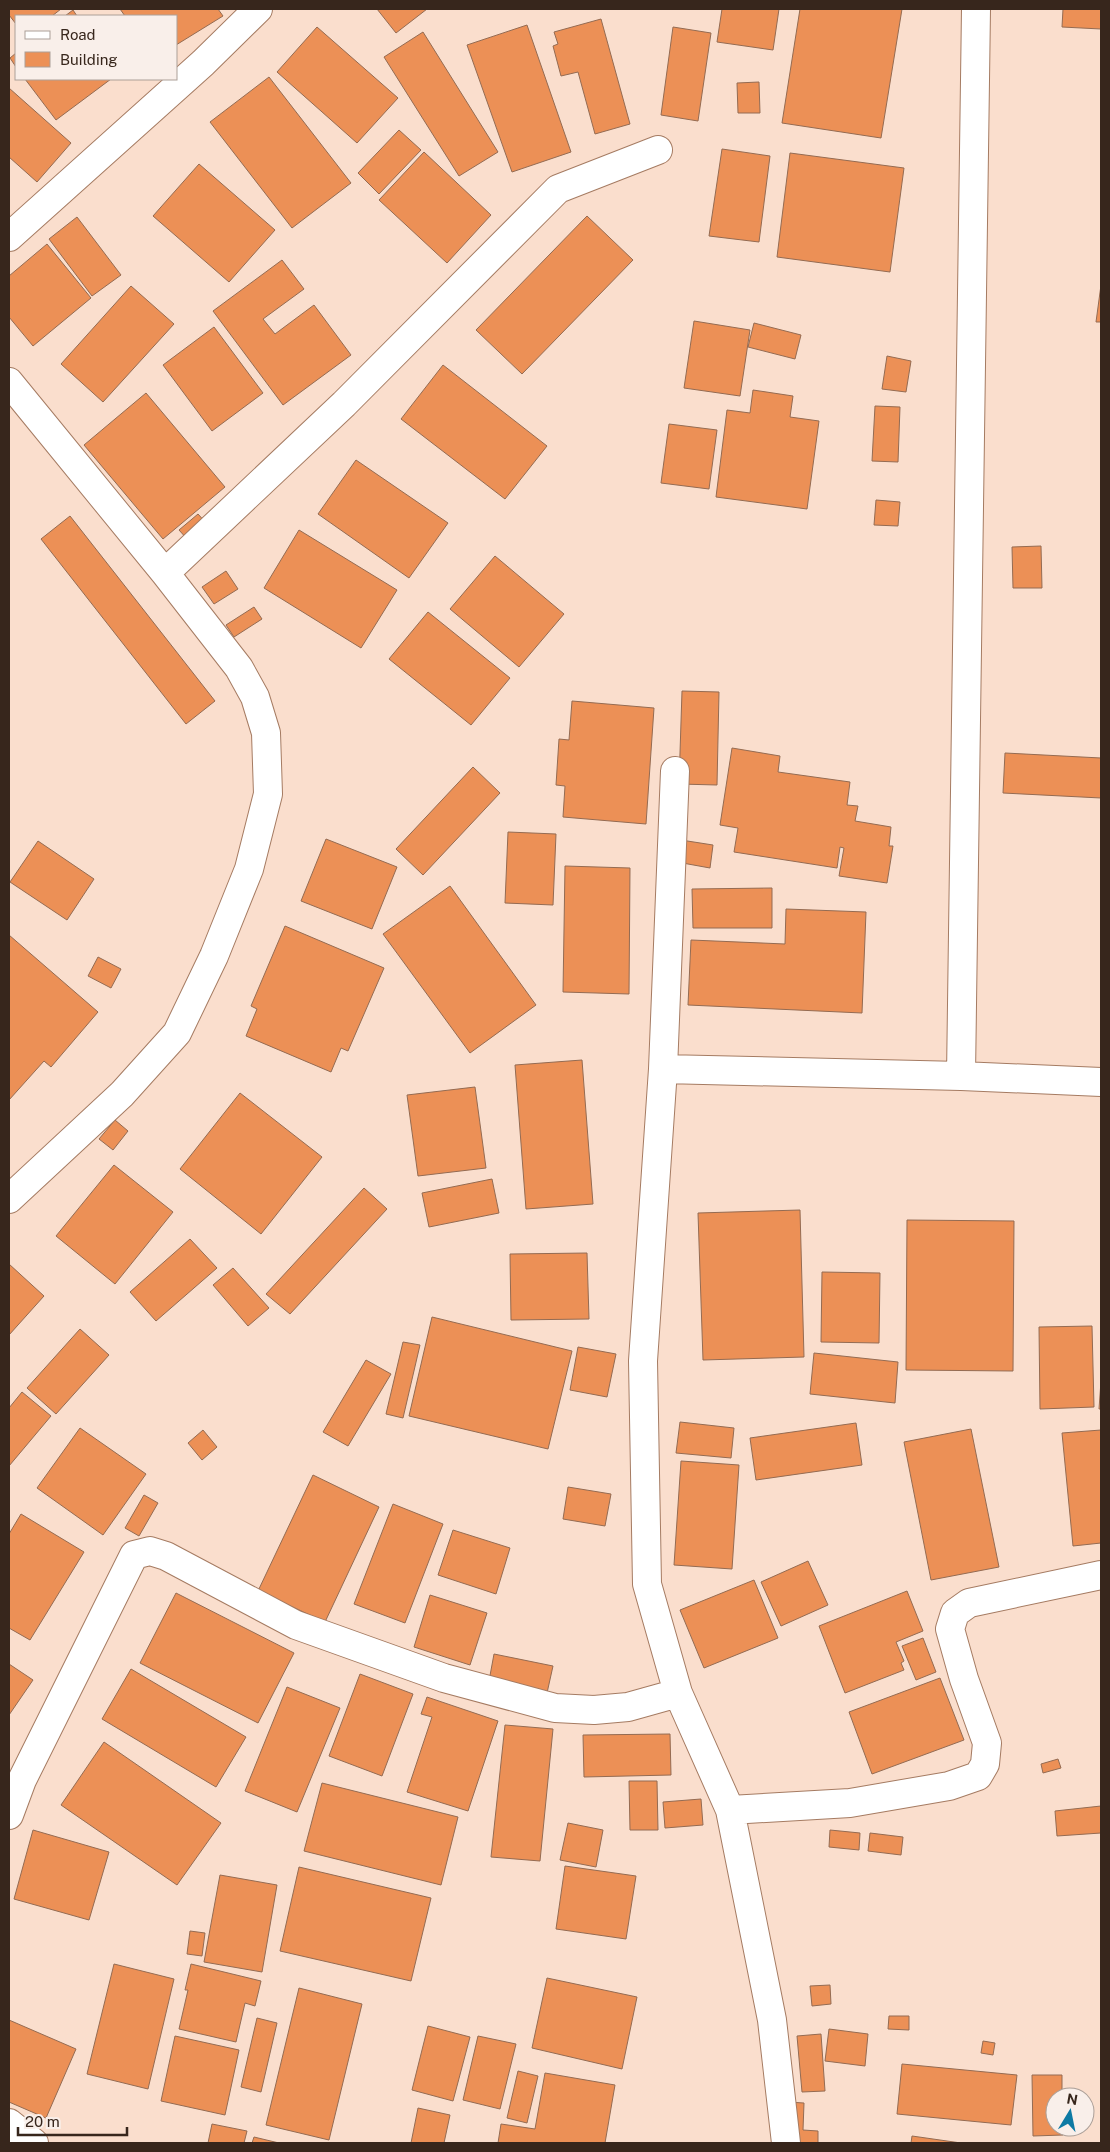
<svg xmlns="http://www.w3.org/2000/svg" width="1110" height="2152" viewBox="0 0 1110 2152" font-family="'Public Sans',sans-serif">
	<rect width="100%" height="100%" fill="#fadecd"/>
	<path fill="#ec9056" stroke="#946b52" d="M9,9H61L52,16H16V24L9,15Z
		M120,9H218L223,16L176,45V16H125Z
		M377,9H427L396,33Z
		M722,9H779L773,50L717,42Z
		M800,9H902L881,138L782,123Z
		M1063,9H1101V29L1062,27Z
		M73,10L77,16H65Z
		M601,19L630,124L595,134L578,72L561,76L553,46L558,44L554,32Z
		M527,25L571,152L512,172L467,45Z
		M317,27L398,98L357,143L277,72Z
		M673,27L711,33L698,121L661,115Z
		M423,32L498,152L459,176L384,57Z
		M16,53V67L10,58Z
		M269,77L351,183L292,228L210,122Z
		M25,79H111L56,120Z
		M759,82L760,113H738L737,83Z
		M9,88L71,143L37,182L9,157Z
		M399,130L421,150L379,194L358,173Z
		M722,149L770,156L759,242L709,236Z
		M424,152L491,215L447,263L379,200Z
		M790,153L904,168L890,272L777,257Z
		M199,164L275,230L229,282L153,216Z
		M587,216L633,260L522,374L476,330Z
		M77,217L121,275L92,296L49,239Z
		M47,244L91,298L33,346L9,317V276Z
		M282,260L304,289L263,319L275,334L314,305L351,355L283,405L213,311Z
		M1101,285V322H1096Z
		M131,286L174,324L103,402L61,364Z
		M694,321L750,330L740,396L684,388Z
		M754,323L801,335L795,359L748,347Z
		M214,327L263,393L212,431L163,365Z
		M887,356L911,361L906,392L882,389Z
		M443,365L547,446L505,499L401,419Z
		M753,390L793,396L790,417L819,421L807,509L716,497L727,410L750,413Z
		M146,393L225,487L163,539L84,445Z
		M875,406L900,407L898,462L872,461Z
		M669,424L717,430L709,489L661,483Z
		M356,460L448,523L409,578L318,514Z
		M876,500L900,502L898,526L874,525Z
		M198,514L207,524L188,540L179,530Z
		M70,516L215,701L186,724L41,539Z
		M299,530L397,590L361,648L264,588Z
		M1041,546L1042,588H1013L1012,547Z
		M495,556L564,614L519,667L450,609Z
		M226,571L238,589L214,604L202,587Z
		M254,607L262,619L234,637L226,625Z
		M428,612L510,678L471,725L389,659Z
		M682,691L719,692L717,785L679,784Z
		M572,701L654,708L646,824L563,817L565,786L556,785L559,739L569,740Z
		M732,748L780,756L778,772L850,782L847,805L858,806L855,821L891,827L889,846H893L887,883L839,876L844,848L840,847L837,868L734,852L738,828L720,825Z
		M1005,753L1101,758V798L1003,793Z
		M473,767L500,793L423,875L396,849Z
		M508,832L556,834L553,905L505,903Z
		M326,839L397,867L372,929L301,901Z
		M681,840L713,845L710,868L677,862Z
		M38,841L94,879L67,920L10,882Z
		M565,866L630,868L629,994L563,992Z
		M450,886L536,1005L470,1053L383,934Z
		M772,888V928H693L692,889Z
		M786,909L866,912L862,1013L688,1005L691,940L785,944Z
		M285,926L384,968L348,1051L341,1048L331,1072L246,1036L257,1009L251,1006Z
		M9,935L98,1012L51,1067L44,1061L9,1100Z
		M98,957L121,969L111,988L88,976Z
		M582,1060L593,1204L526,1209L515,1065Z
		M475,1087L486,1168L418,1176L407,1095Z
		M240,1093L322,1157L261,1234L180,1169Z
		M115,1120L128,1131L113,1150L99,1139Z
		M114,1165L173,1212L115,1284L56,1236Z
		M492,1179L499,1213L429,1227L422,1193Z
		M364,1188L387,1209L290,1314L266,1294Z
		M800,1210L804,1357L703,1360L698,1213Z
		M907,1220L1014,1221L1013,1371L906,1370Z
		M190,1239L217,1268L156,1321L130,1292Z
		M587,1253L589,1319L511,1320L510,1254Z
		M9,1264L44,1296L9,1335Z
		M233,1268L269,1308L248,1326L213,1285Z
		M822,1272L880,1273L879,1343L821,1342Z
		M432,1317L572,1351L548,1449L409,1416Z
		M1092,1326L1094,1407L1040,1409L1039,1327Z
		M80,1329L109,1355L56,1414L27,1388Z
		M403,1342L420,1345L403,1418L386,1414Z
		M578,1347L616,1354L607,1397L570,1390Z
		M814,1353L898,1362L895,1403L810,1394Z
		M366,1360L391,1374L348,1446L323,1432Z
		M1101,1381V1409H1099Z
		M22,1392L51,1416L9,1466V1408Z
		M680,1422L734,1428L731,1458L676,1453Z
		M856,1423L862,1465L756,1480L750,1438Z
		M80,1428L146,1474L103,1535L37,1488Z
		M971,1429L999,1567L931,1580L904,1442Z
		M203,1430L217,1447L202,1460L188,1443Z
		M1101,1430V1543L1073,1546L1062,1433Z
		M681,1461L739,1465L732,1569L674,1565Z
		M313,1475L379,1507L325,1622L258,1591Z
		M568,1487L611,1494L605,1526L563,1519Z
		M144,1495L158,1503L139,1536L125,1528Z
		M393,1504L443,1524L405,1623L354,1604Z
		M21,1514L84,1552L30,1640L9,1628V1534Z
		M453,1530L510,1548L496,1594L438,1575Z
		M808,1561L828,1605L781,1626L761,1582Z
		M754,1580L778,1638L704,1668L680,1610Z
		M907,1591L923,1631L896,1642L904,1661L901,1663L904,1670L845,1693L819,1626Z
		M176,1593L294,1653L258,1723L140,1663Z
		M430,1595L487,1613L470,1665L414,1647Z
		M923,1638L936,1672L916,1680L902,1646Z
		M494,1654L553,1666L547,1693L489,1681Z
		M9,1664L33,1680L9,1715Z
		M131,1669L246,1737L216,1787L102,1719Z
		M360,1674L413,1694L382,1776L329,1756Z
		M940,1678L964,1740L872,1774L849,1712Z
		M287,1687L340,1708L297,1812L245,1791Z
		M427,1697L498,1721L468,1811L407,1792L432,1717L421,1714Z
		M505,1725L553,1729L540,1861L491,1857Z
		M670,1734L671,1775L584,1777L583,1735Z
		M104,1742L221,1823L177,1885L61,1805Z
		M1058,1759L1061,1768L1043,1773L1041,1764Z
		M629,1781H657L658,1830H630Z
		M322,1783L458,1817L441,1885L304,1851Z
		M701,1799L703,1825L665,1828L663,1802Z
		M1101,1806V1833L1057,1836L1055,1811Z
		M568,1823L603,1830L596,1867L560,1860Z
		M33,1830L109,1852L89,1920L14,1899Z
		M830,1830L860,1833L859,1850L829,1847Z
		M870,1833L903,1837L901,1855L868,1851Z
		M565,1866L636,1876L626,1939L556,1929Z
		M299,1867L431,1898L411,1981L280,1951Z
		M220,1875L277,1885L262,1972L204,1962Z
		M190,1931L205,1933L202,1956L187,1954Z
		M114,1964L174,1979L148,2089L87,2074Z
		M191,1964L261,1981L255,2006L245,2003L236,2042L179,2029L188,1990H185Z
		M547,1978L637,1997L622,2069L532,2048Z
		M830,1985L831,2004L812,2006L810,1986Z
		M299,1988L362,2004L329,2140L266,2125Z
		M889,2016H909V2030L888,2029Z
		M257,2018L277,2023L261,2092L241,2087Z
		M9,2020L76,2049L46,2118L9,2102Z
		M428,2026L470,2037L453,2101L412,2090Z
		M829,2029L868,2034L865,2066L825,2061Z
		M821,2034L825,2091L802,2092L797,2036Z
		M175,2036L239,2050L225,2115L161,2101Z
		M478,2036L516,2044L500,2109L463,2100Z
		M983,2041L995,2043L993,2055L981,2053Z
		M902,2064L1017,2075L1011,2125L897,2114Z
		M518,2071L538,2076L527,2123L507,2118Z
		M545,2073L615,2085L605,2143H498L501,2124L535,2129Z
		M1032,2075H1062V2097H1055V2127H1063V2135L1033,2136Z
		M788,2102L804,2103L803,2130L818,2131V2143H787Z
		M418,2108L450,2115L444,2143H411Z
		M212,2124L247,2131L244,2143H208Z
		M912,2136L961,2143H911Z
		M254,2137L279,2143H252Z"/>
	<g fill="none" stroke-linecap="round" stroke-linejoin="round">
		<defs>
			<path id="minor" d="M9,237L203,63L258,9
				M9,382L165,573L239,668L255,697L266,733L268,794L249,869L214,956L177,1033L122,1094L9,1199
				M165,573L344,404L558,189L658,150
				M675,771L663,1069L643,1361L647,1584L678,1693L730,1810L772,2020L786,2143
				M663,1069L961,1076L1101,1082
				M961,1076L976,9
				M730,1810L850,1803L949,1786L978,1776L985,1764L987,1743L964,1679L950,1629L955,1613L969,1603L1101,1575
				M9,1815L22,1780L134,1555L150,1551L166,1556L296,1625L444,1678L555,1708L594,1710L628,1707L678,1693
				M9,2123L34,2143"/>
		</defs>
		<use href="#minor" stroke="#a57b62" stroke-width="30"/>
		<use href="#minor" stroke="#fff" stroke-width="28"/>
	</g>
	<rect width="1110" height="2152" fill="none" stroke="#37261c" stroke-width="20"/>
	<rect x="15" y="15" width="162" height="65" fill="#f9efea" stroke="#ab9f98"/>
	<rect x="25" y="31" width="25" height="8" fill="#ffffff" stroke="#ab9f98"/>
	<text x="60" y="40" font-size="15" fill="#37261c">Road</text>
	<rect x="25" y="52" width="25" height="15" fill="#ec9056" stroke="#ab9f98"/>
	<text x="60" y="65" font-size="15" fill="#37261c">Building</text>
	<g transform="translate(1070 2112) rotate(10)"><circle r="24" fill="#f9efea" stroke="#ab9f98"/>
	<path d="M0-4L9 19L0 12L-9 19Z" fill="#0e7aa4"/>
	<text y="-8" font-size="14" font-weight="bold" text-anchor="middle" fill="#37261c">N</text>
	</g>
	<path d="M18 2127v8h109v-8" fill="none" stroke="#37261c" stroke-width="2.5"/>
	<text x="25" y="2127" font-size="15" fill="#37261c" stroke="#f9efea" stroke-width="4" paint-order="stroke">20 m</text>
</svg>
